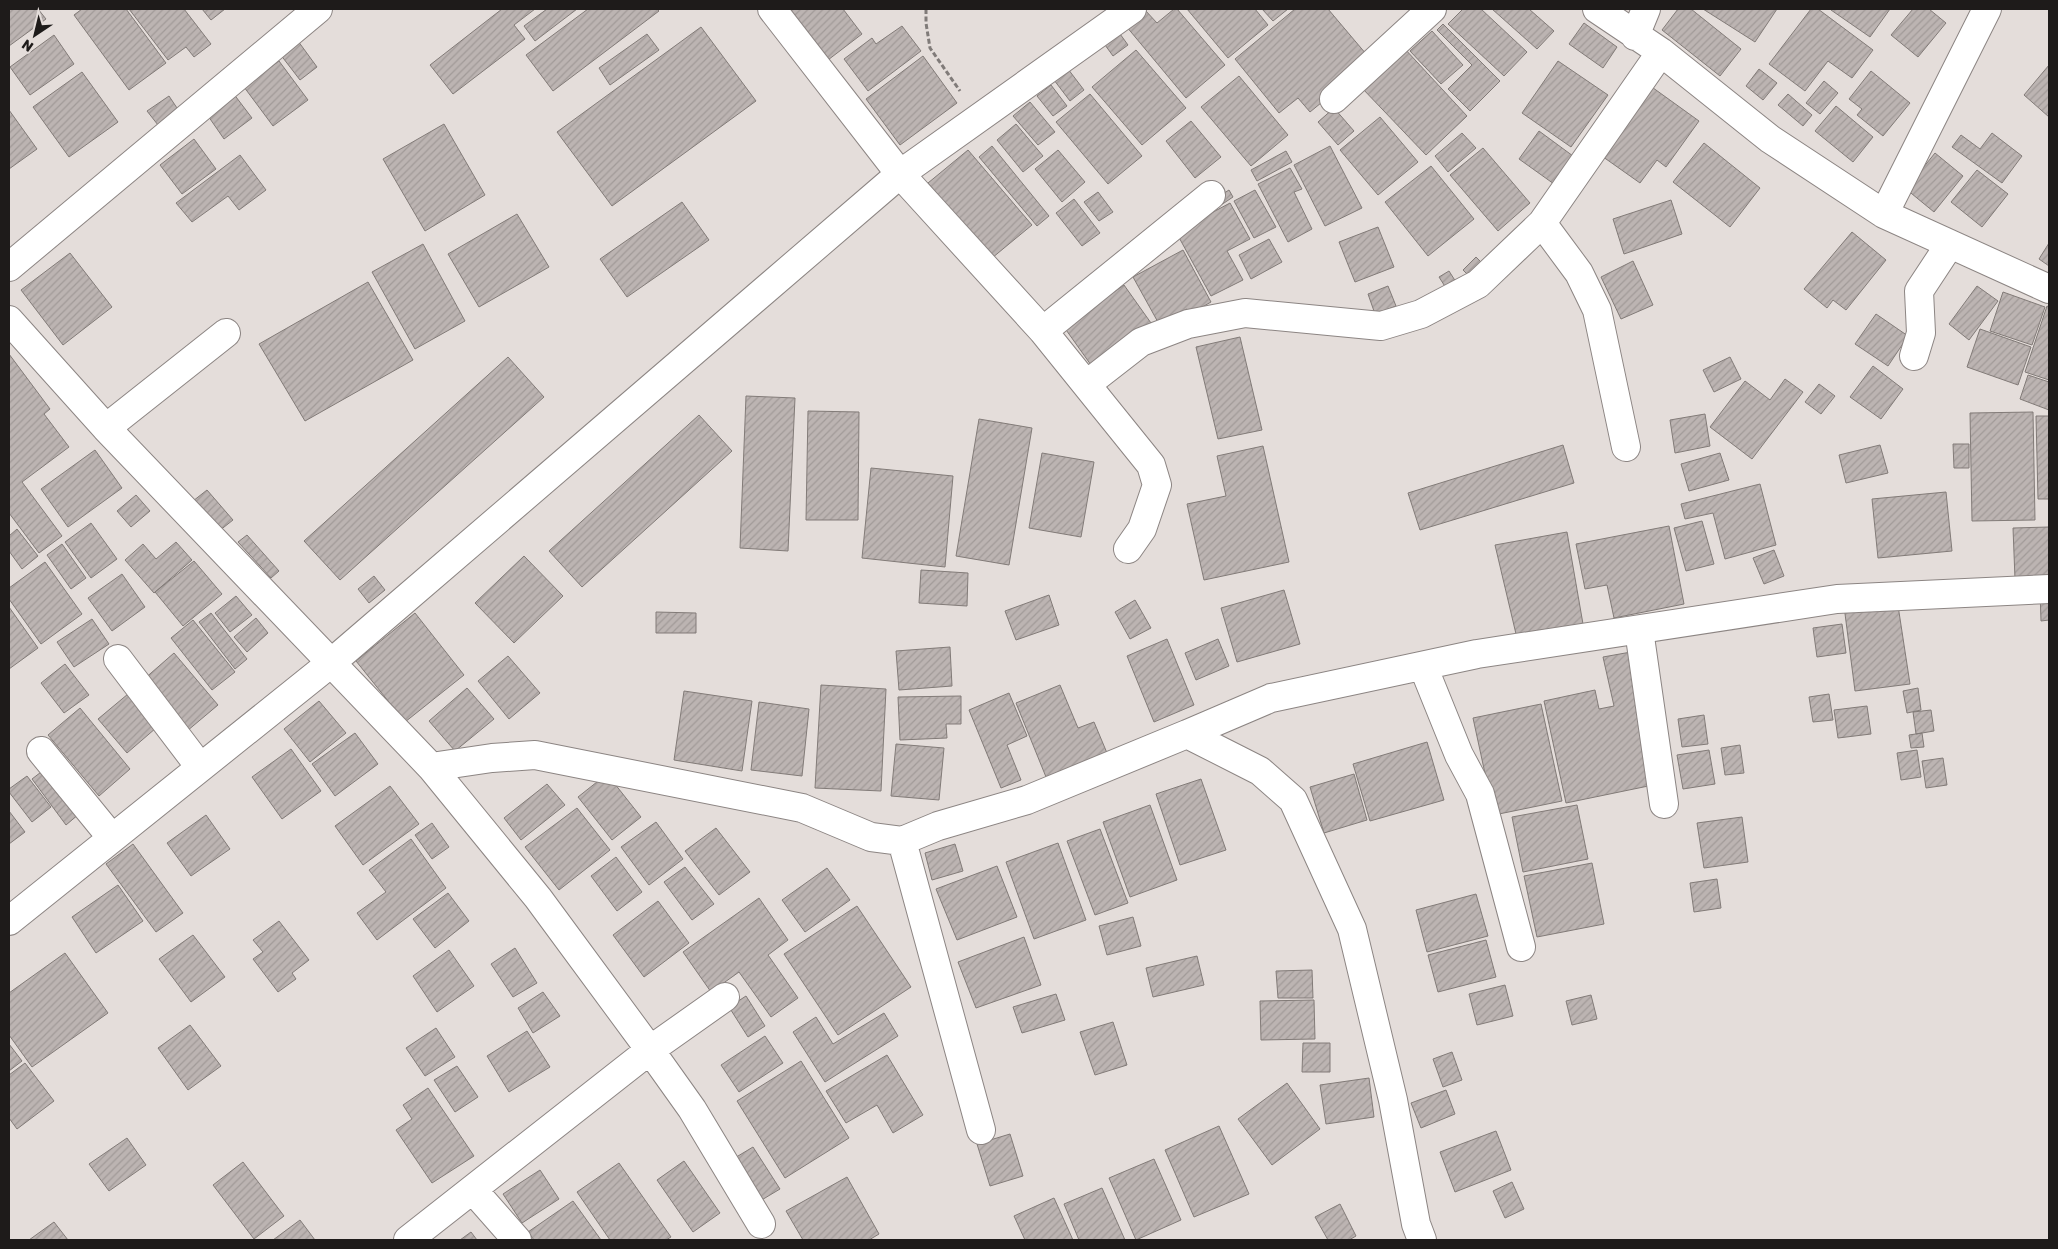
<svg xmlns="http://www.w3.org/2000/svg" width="2058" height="1249" viewBox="0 0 2058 1249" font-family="Rubik,sans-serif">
	<defs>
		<pattern id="building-hatch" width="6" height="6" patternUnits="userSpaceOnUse" patternTransform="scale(1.25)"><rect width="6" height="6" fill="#bcb4b2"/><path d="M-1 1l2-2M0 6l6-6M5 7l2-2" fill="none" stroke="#a19a98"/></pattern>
	</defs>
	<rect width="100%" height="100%" fill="#e4ddda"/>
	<path fill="url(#building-hatch)" stroke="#827b78" d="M9,9H38L46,19L9,46Z
		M82,9H126L166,63L129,90L74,15Z
		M129,9H184L211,44L194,57L186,47L168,60Z
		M202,9H225L211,20Z
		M502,9H535L514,25L525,39L453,94L430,65Z
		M547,9H577L535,41L524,26Z
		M588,9H657L659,11L553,91L526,55Z
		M782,9H843L862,34L824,63Z
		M1174,9H1177L1225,65L1186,98L1126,26L1145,10L1157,23Z
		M1187,9H1255L1268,25L1228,58Z
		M1262,9H1288L1273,21Z
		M1295,9H1328L1372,61L1310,112L1298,98L1279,113L1235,59Z
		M1463,9H1481L1527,52L1504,76L1448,24Z
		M1492,9H1529L1554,31L1537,49Z
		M1678,9H1691L1741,49L1720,76L1662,30Z
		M1703,9H1777L1755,42Z
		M1811,9H1818L1873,50L1852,78L1828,61L1805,91L1769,64Z
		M1832,9H1890L1870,37L1831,10Z
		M1913,9H1929L1946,23L1918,57L1891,35Z
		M1584,23L1617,47L1603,68L1569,44Z
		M1443,24L1500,81L1470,111L1448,89L1472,65L1437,30Z
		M902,26L921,51L868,91L844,59L872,38L876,44Z
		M701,27L756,101L612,206L557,132Z
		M1115,27L1128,45L1113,56L1100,38Z
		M1432,31L1463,65L1441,84L1410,51Z
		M647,34L659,50L610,85L599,68Z
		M54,35L74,64L30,95L10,67Z
		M298,41L317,67L300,80L280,54Z
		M1404,48L1467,116L1426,155L1361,87Z
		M1136,50L1186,108L1142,145L1092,87Z
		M923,56L957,103L900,145L866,99Z
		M279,61L308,100L273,126L244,87Z
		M1558,61L1608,95L1571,147L1522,113Z
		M2049,65V117L2024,95Z
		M1068,69L1084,90L1070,101L1054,80Z
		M1759,69L1777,83L1763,100L1746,86Z
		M1871,71L1910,103L1883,136L1857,115L1862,109L1849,99Z
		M82,72L118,122L69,157L33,107Z
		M1239,76L1288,135L1251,166L1201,107Z
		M1824,81L1838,93L1820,114L1806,103Z
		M1051,85L1067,106L1053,116L1037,96Z
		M1649,85L1699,121L1666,167L1657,160L1640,183L1599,154Z
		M233,93L252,118L224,139L206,113Z
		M1090,94L1142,156L1108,184L1056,122Z
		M1788,94L1812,115L1803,126L1778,105Z
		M169,96L179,111L158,125L147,111Z
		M1030,102L1055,132L1038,145L1013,116Z
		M1836,106L1873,137L1853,162L1815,131Z
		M1334,108L1354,131L1338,145L1318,122Z
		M9,110L37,149L9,169Z
		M1380,117L1418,162L1378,195L1340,150Z
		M1191,121L1221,157L1195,178L1166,141Z
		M444,124L485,195L425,231L383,159Z
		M1016,124L1043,156L1023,172L997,140Z
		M1539,131L1573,156L1554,184L1519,159Z
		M1462,133L1476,148L1448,172L1435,156Z
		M1992,133L2022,156L2002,183L1952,147L1961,135L1980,149Z
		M194,139L216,169L182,194L160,165Z
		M1704,143L1760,188L1730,227L1673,182Z
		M992,146L1049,216L1037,226L979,157Z
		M1330,146L1362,208L1325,226L1294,165Z
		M1483,148L1530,203L1498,231L1450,175Z
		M968,150L1032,225L992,258L928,183Z
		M1058,150L1085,182L1062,202L1035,169Z
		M1286,151L1292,162L1257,181L1251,170Z
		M1935,153L1963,176L1934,212L1906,189Z
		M240,155L266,190L239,210L228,196L192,222L176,203Z
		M1431,166L1474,219L1428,256L1385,202Z
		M1290,168L1302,189L1294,192L1312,229L1288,242L1258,184Z
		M1977,170L2008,194L1982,227L1951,202Z
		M1229,190L1233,197L1215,209L1210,202Z
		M1255,190L1276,227L1254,238L1234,201Z
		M1098,192L1113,212L1099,221L1084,202Z
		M1074,199L1100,233L1082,246L1056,213Z
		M1671,200L1682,234L1624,254L1613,219Z
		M682,202L709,240L627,297L600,259Z
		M1230,203L1250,239L1227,251L1243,280L1211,296L1176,232Z
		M517,214L549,267L479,307L448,254Z
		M1378,227L1394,267L1355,282L1339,242Z
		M1852,232L1886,260L1846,310L1833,300L1827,308L1804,289Z
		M1269,239L1282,262L1251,279L1239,255Z
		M2049,243V266L2039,259Z
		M423,244L465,321L415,349L372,272Z
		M1183,250L1211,302L1190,314L1187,309L1159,324L1133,277Z
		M70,253L112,307L63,345L21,290Z
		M1476,257L1487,268L1474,281L1463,270Z
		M1633,261L1653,305L1621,319L1601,277Z
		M1449,271L1456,282L1446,288L1439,277Z
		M368,282L413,360L305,421L259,344Z
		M1124,285L1151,323L1091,365L1064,327Z
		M1388,286L1396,306L1375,314L1368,294Z
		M1977,286L1998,301L1969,340L1949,324Z
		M2003,292L2045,307L2032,345L1990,331Z
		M2047,306L2049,307V380L2025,372Z
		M1876,314L1908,336L1888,366L1855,344Z
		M1980,329L2031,347L2018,385L1967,367Z
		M1240,337L1262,430L1218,439L1196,347Z
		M9,354L50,409L44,414L69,447L22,482L62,536L39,553L9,513Z
		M508,357L544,397L340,580L304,541Z
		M1730,357L1741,379L1714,392L1703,370Z
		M1873,366L1903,389L1881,419L1850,397Z
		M2028,375L2049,382V410L2020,399Z
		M1785,379L1803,392L1752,459L1710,427L1745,381L1770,400Z
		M1819,384L1835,396L1821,414L1805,402Z
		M746,396L795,398L788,551L740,548Z
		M808,411L859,412L858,520H806Z
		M2033,412L2035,520L1972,521L1970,413Z
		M1705,414L1710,446L1675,453L1670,420Z
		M699,415L732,451L582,587L549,551Z
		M2036,416H2049V499H2038Z
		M979,419L1032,428L1009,565L956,556Z
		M1953,444H1969V468H1954Z
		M1563,445L1574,483L1420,530L1408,493Z
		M1880,445L1888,473L1846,483L1839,455Z
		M1263,446L1289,562L1204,580L1187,504L1226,496L1217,456Z
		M95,450L122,488L68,527L41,489Z
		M1042,453L1094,462L1081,537L1029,528Z
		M1720,453L1729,480L1689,491L1681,464Z
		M871,468L953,476L945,567L862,558Z
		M1760,484L1776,545L1725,559L1713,513L1685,519L1681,504Z
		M207,490L233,520L219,531L193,501Z
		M1946,492L1952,551L1878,558L1872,499Z
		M136,495L150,511L131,527L117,511Z
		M1702,521L1714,564L1686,571L1674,528Z
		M91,523L117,559L91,578L65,542Z
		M1669,526L1684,604L1614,618L1607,585L1585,589L1576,544Z
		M2049,527V579H2015L2013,528Z
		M17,529L38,556L22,569L9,551V536Z
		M1567,532L1583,624L1516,634L1495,545Z
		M247,535L279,571L271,578L238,542Z
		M176,542L192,560L154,593L125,560L143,544L156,559Z
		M62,544L86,578L71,589L47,555Z
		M1774,550L1784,576L1764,584L1753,558Z
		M524,556L563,596L514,643L475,603Z
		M194,561L222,594L183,626L155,592Z
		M45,562L82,614L41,644L9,599V588Z
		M921,570L968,573L967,606L919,603Z
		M122,574L145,607L112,631L88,598Z
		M374,576L385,590L369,603L358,589Z
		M1284,590L1300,644L1237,662L1221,608Z
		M2040,591H2049V620L2041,621Z
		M1049,595L1059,625L1016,640L1005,611Z
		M236,596L252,615L230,632L215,613Z
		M1897,599L1910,684L1855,691L1844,606Z
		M1135,600L1151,628L1130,639L1115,612Z
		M9,607L38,648L9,669Z
		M656,612L696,613V633H656Z
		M211,613L247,659L235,669L199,622Z
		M415,613L464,675L405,722L356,661Z
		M256,618L268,633L247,652L234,637Z
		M92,619L109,644L74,667L57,642Z
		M193,620L235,672L212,690L171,638Z
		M1842,624L1846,653L1817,657L1813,628Z
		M1167,639L1194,705L1154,722L1127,656Z
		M1218,639L1229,666L1196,680L1185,653Z
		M950,647L952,686L899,690L896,651Z
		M1631,652L1658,784L1566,803L1544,701L1595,690L1599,709L1614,706L1603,657Z
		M174,653L218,705L187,731L143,680Z
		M508,656L540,693L509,719L478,681Z
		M65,664L89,695L64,713L41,683Z
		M821,685L886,689L881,791L815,788Z
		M1060,685L1078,728L1094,722L1107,753L1046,777L1016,703Z
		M467,688L494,719L455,751L429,721Z
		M1918,688L1921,710L1907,713L1903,691Z
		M684,691L752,701L742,771L674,760Z
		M1009,693L1027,736L1007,745L1021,780L1001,788L969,710Z
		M128,694L156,728L127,753L98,719Z
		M1829,694L1833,720L1813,722L1809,697Z
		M961,696V724H946L947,738L900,740L898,697Z
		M319,701L346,733L310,762L284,729Z
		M759,702L809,709L802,776L751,770Z
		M1541,704L1562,801L1494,815L1473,718Z
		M1867,706L1871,734L1838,738L1834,710Z
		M80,708L130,769L99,796L48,735Z
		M1931,710L1934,731L1916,734L1913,712Z
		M1704,715L1708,744L1682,747L1678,719Z
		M355,733L378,764L335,796L312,764Z
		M1922,733L1924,747L1911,748L1909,735Z
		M1427,742L1444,800L1370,821L1353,764Z
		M896,744L944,748L939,800L891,796Z
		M1740,745L1744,773L1725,775L1721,748Z
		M291,749L321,791L282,819L252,777Z
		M1709,750L1715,784L1683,789L1677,755Z
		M1917,750L1921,777L1901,780L1897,753Z
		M1943,758L1947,785L1926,788L1922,761Z
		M45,769L79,814L66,825L32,779Z
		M607,774L641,817L612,840L578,797Z
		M1354,774L1367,820L1324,833L1310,787Z
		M27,776L51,807L32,822L9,792V789Z
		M1201,779L1226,850L1180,865L1156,794Z
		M547,784L565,805L521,840L504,818Z
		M390,786L419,824L363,865L335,826Z
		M1150,805L1177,880L1130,897L1103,822Z
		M1577,805L1588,859L1523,872L1512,817Z
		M577,808L610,850L559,890L525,847Z
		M9,811L25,832L9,844Z
		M206,815L230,849L191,876L167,843Z
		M1742,817L1748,862L1704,868L1697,823Z
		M656,822L683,859L649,885L621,847Z
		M432,823L449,847L432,859L415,835Z
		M716,828L750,872L719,895L685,851Z
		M1100,829L1128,903L1095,915L1067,841Z
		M411,839L446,888L377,940L357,913L386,892L369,870Z
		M1058,843L1086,920L1034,939L1006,862Z
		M133,844L183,913L156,932L106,864Z
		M955,844L963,871L932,880L925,853Z
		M616,857L642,892L617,911L591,876Z
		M1592,863L1604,924L1537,937L1524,876Z
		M997,866L1017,917L957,940L936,889Z
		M685,867L714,904L692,920L664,882Z
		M827,868L850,900L805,932L782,900Z
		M1717,879L1721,908L1694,912L1690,883Z
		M118,885L143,921L96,953L72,917Z
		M448,893L469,921L435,948L413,919Z
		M1476,894L1488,936L1427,952L1416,910Z
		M759,898L788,940L768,955L798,998L771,1017L739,972L711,992L683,952Z
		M658,901L689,943L644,977L613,935Z
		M857,906L911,987L838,1035L784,954Z
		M1133,917L1141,946L1107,955L1099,926Z
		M279,921L309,960L292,973L296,979L278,992L253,959L263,952L253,940Z
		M193,935L225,977L191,1002L159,959Z
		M1024,937L1041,985L976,1008L958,962Z
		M1486,940L1496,977L1438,992L1428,955Z
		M515,948L537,983L513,997L491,964Z
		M449,950L474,986L437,1012L413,976Z
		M65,953L108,1013L32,1067L9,1035V993Z
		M1197,956L1204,985L1153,997L1146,968Z
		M1312,970L1313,998H1278L1276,971Z
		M1505,985L1513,1016L1477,1025L1469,994Z
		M543,992L560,1016L533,1033L518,1008Z
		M1056,994L1065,1020L1022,1033L1013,1007Z
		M1591,995L1597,1019L1572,1025L1566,1001Z
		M746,996L765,1026L748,1037L729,1007Z
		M1314,1000L1315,1039L1261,1040L1260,1001Z
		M884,1013L898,1036L825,1082L793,1032L816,1017L833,1044Z
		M1113,1022L1127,1065L1095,1075L1080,1032Z
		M190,1025L221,1066L188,1090L158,1048Z
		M436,1028L455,1057L425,1076L406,1048Z
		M527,1031L550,1067L509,1092L487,1056Z
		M765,1036L783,1063L739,1092L721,1065Z
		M1303,1043H1330V1072H1302Z
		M9,1044L22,1061L9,1071Z
		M1452,1052L1462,1080L1443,1087L1433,1059Z
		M887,1055L923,1115L893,1133L877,1105L846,1123L826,1091Z
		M801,1061L849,1138L785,1178L737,1101Z
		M25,1063L54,1101L17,1129L9,1118V1075Z
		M457,1066L478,1097L455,1112L434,1080Z
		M1369,1078L1374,1117L1326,1124L1320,1085Z
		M1287,1083L1320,1129L1272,1165L1238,1119Z
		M428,1088L474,1156L432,1183L396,1130L412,1119L403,1105Z
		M1446,1090L1455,1114L1421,1128L1411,1103Z
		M1219,1126L1249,1194L1194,1217L1165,1150Z
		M1496,1131L1511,1170L1455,1192L1440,1152Z
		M1010,1134L1023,1176L990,1186L977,1144Z
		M127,1138L146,1165L109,1191L89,1164Z
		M753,1147L780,1189L760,1201L733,1159Z
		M1154,1159L1181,1220L1136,1240L1109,1178Z
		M684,1161L720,1213L693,1232L657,1180Z
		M243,1162L284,1216L254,1239L213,1185Z
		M619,1163L671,1237L666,1240H610L577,1192Z
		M540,1170L559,1199L522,1223L503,1194Z
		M847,1177L879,1234L869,1240H803L786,1211Z
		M1512,1182L1524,1209L1505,1218L1493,1191Z
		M1102,1188L1125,1240H1079L1064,1204Z
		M1054,1198L1073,1240H1025L1014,1216Z
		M573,1201L601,1240H534L528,1232Z
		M1340,1204L1356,1236L1349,1240H1328L1315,1217Z
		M300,1220L315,1240H273Z
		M54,1222L68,1240H29Z
		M471,1232L477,1240H460Z"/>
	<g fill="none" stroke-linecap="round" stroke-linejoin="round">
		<defs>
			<path id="minor" d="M772,9L900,174L1043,331L1151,465L1157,485L1142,529L1128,549
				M1597,9L1661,52L1770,139L1884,214L2049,289
				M1635,36L1646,9
				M1334,99L1432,9
				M1884,214L1987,9
				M1542,223L1579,273L1597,310L1626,447
				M9,267L318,9
				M9,320L106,428L431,767L538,898L650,1050L692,1109L761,1224
				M1043,331L1211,195
				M1914,356L1921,333L1919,291L1950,244
				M1087,384L1141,342L1188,324L1245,313L1381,326L1421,314L1478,284L1542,223L1661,52
				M106,428L226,333
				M1639,630L1664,804
				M118,659L200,767
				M1423,666L1459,755L1480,794L1521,947
				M1187,734L1271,698L1477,654L1837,599L2049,589
				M41,751L112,838
				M431,767L492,758L535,755L802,808L871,837L902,841L981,1130
				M902,841L938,826L1027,800L1187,734L1260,771L1293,800L1352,929L1393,1100L1416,1224L1422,1240
				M9,921L331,663L900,174L1132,9
				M473,1190L517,1240
				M408,1240L650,1050L725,997"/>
		</defs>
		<use href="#minor" stroke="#8c8583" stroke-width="30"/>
		<path stroke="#807b79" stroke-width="3" stroke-dasharray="5 2.5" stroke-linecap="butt" d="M926,9V23L930,48L960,91"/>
		<use href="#minor" stroke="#fff" stroke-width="28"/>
	</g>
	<rect width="2058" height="1249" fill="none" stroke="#1e1b1a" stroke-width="20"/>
	<g transform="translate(35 35) rotate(215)" stroke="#e4ddda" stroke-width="4" paint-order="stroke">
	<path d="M0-4L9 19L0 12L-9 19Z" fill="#1e1b1a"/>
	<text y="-8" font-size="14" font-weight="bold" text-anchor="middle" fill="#1e1b1a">N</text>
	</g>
</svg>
